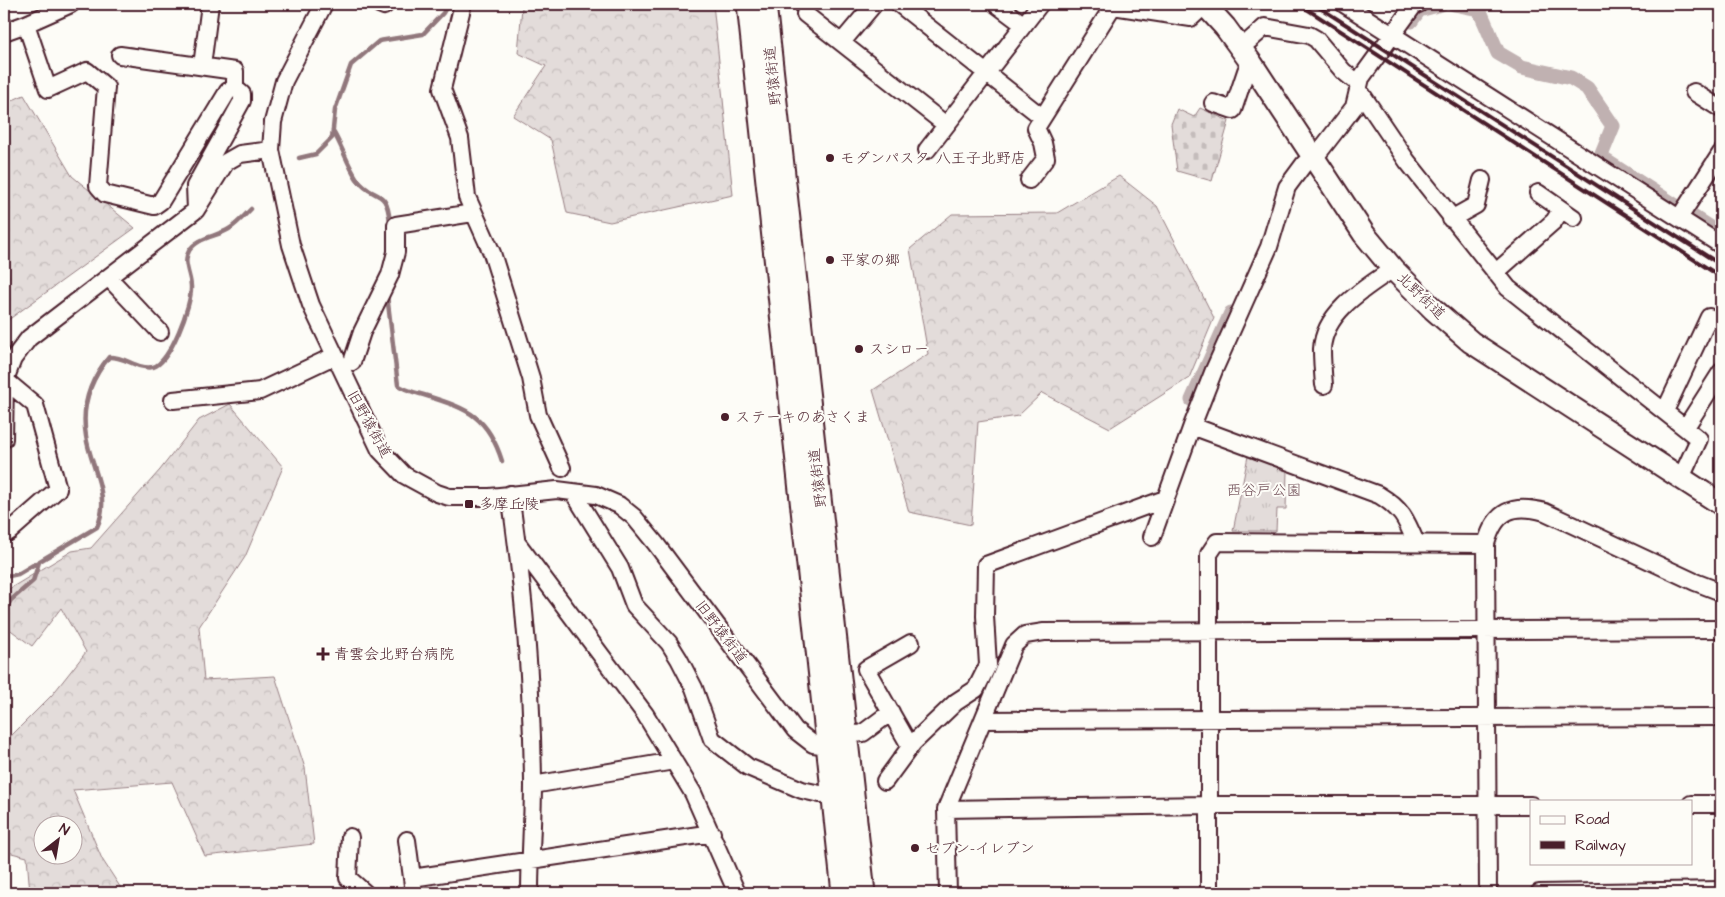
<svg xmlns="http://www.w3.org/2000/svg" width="1725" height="897" viewBox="0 0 1725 897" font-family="'Architects Daughter','Klee One',sans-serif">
	<defs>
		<pattern id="forest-crowns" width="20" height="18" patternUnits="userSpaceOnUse" patternTransform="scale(1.25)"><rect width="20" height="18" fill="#e3dcda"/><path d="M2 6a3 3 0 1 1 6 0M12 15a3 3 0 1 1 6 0" fill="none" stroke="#c4bcbb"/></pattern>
		<pattern id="cemetery-stones" width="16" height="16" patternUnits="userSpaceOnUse" patternTransform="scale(1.25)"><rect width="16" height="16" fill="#e3dcda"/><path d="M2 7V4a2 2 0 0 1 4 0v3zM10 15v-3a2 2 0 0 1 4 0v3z" fill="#c4bcbb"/></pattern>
		<pattern id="park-tufts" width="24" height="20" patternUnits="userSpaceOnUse" patternTransform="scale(1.25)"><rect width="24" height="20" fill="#e3dcda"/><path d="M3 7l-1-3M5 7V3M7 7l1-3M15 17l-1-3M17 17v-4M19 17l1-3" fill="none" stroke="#c4bcbb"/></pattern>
	</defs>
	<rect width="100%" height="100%" fill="#fdfcf7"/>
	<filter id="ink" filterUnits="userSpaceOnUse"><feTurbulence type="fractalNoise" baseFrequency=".02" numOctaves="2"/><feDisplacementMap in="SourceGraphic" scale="10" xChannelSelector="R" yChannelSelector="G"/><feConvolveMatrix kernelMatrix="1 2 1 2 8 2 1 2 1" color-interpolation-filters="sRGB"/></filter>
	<g filter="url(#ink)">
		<path fill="url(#forest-crowns)" stroke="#967e82" fill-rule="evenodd" d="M531,4H713L733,195L610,222L567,213L551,140L513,116L546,66L518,53L522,7Z
			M24,95L72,176L135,228L4,323V104Z
			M1119,176L1157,206L1214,318L1189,378L1110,428L1042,393L1018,416L978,422L971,525L909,512L873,390L928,354L910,249L952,214L1057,213Z
			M230,404L283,467L245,557L199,627L204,680L275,676L305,768L314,844L205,856L172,782L73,790L102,859L124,893H30L27,857L4,851V743L52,695L86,652L61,608L32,646L4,625V612L9,589L72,551L91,548L160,470L199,420ZM42,824H72V854H42Z"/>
		<path fill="url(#cemetery-stones)" stroke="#967e82" d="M1200,108L1229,121L1212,181L1177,171L1171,124L1177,109L1194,117Z"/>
		<path fill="url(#park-tufts)" stroke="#967e82" d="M1248,456L1287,470L1286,509H1277L1276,531H1233Z"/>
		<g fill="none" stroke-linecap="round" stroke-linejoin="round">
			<path stroke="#91777b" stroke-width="4.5" d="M334,133C342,147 348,165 357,179C373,202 387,185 390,223
				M299,158L316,154L332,138L335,110L351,65L379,41L423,34L443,13L448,4
				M387,295L398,385C406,391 418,393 427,396C469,409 488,417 502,461
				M4,573L9,576L18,574L97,527C112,496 90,466 86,436C81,407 90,380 109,357C125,356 137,370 153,367C170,363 192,304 191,287C191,275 182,262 189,251C197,237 216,237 229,229C237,224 244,216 251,209
				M4,611L11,600L33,581L39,562"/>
			<path stroke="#c0b1b1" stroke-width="15" d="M1454,4L1479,9L1498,53L1522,67L1571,78L1587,88L1613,126L1602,153L1603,159L1721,235
				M1411,21L1419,10L1441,4
				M1192,400L1231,313"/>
			<defs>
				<path id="minor" d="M324,4L284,81L273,122L271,150L291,245L311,305L380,450L404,475L437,493L449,497H490L557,490L596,495L619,505L634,517L656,544L795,730L813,744L837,747
					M379,4L384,6L386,4
					M463,4L442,89L460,138L467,197L492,253L531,378L538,415L562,468
					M899,4L1042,117
					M996,4L1024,25
					M1111,4L1113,6L1191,18L1205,5
					M1344,4L1721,245
					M805,14L946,125
					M26,24L48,89L87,71L106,87L98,186L105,194L154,206L161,201L228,91L235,88L242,94V101L195,186L196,210
					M4,32L26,24L71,4
					M842,42L874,4
					M1241,48L1265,27L1309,35L1316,39L1343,71L1359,84
					M120,55L235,71V88
					M202,66L210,4
					M1359,90L1407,161L1508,288L1699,439L1681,478
					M1694,92L1721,109
					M1213,103L1233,110L1246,71L1252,64
					M927,150L1040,4
					M1029,180L1046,158L1043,143L1036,128L1113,6
					M1538,193L1574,218
					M1679,218L1721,153
					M1451,219L1476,205L1482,180
					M1495,273L1554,221L1561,210
					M109,278L160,332
					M352,362L362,332L390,275L396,252V225L473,213
					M1324,385C1323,373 1322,361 1322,349C1324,312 1365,288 1393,269
					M173,400L260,391L334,356
					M1665,411L1709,317
					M1686,427L1721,372
					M4,439L5,380L13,359L29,338L196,210L226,162L240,154L271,150
					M573,492L620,568L634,605L669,643L679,659L694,688L712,739L748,767L802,790L820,794L832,793
					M510,494C524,590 532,686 533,783C533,820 530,856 530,893
					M4,529L9,532L58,489L35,405L5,380
					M1152,537L1192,426
					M1416,543C1406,519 1402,509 1379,495L1192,426L1214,370L1269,247L1287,187L1304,164L1320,151L1354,107L1361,78L1414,5L1419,4
					M518,544L645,714L693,793L737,893
					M983,720L1721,717
					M846,735L863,733L891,712
					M910,746L866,669L911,643
					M885,781L913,743L956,702L976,689L988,665L985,616L986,565L1165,499
					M533,785L674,761
					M1691,804H1721
					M946,809L1209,805H1531
					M350,837L348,878L365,893
					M407,840L414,893
					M412,878L712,833
					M948,893L946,809L1014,645L1025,635L1044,632L1721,629
					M1209,893V554L1217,542L1486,544
					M1488,893L1486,544C1495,511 1512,503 1545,512L1695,582L1721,592
					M1539,893L1721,890"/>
				<path id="major" d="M748,4L843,893
					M765,4L864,893
					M1204,4L1225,27L1252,64L1364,234L1393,269L1433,309L1471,342L1721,504"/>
			</defs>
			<use href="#minor" stroke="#4a1f2b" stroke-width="20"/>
			<use href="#major" stroke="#4a1f2b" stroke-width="25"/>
			<use href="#minor" stroke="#fdfcf7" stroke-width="16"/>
			<use href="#major" stroke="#fdfcf7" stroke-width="21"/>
			<path stroke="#4a1f2b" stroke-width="4" d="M1299,4L1721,277
				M1314,4L1721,265"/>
		</g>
	</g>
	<g fill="#4a1f2b" stroke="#fdfcf7" stroke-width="2">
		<circle cx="830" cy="158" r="5"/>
		<circle cx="830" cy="260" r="5"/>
		<circle cx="859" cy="349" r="5"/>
		<circle cx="725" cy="417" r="5"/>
		<rect x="464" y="499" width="10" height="10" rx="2.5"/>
		<path d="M320.5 646.5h5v5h5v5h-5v5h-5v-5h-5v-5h5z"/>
		<circle cx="915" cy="848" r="5"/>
	</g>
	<g text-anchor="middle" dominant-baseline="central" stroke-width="4" stroke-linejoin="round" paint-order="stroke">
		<g font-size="15" fill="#4a1f2b" stroke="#fdfcf7">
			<text transform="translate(773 76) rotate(-96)">野猿街道</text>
			<text transform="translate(1421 296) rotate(44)">北野街道</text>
			<text transform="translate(369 424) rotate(61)">旧野猿街道</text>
			<text transform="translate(818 478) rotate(-97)">野猿街道</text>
			<text transform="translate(721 632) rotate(53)">旧野猿街道</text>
		</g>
		<g font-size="15" fill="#4a1f2b" stroke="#fdfcf7" text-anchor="start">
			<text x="840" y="158">モダンパスタ 八王子北野店</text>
			<text x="840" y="260">平家の郷</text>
			<text x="869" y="349">スシロー</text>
			<text x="735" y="417">ステーキのあさくま</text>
			<text x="479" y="504">多摩丘陵</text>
			<text x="334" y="654">青雲会北野台病院</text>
			<text x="925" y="848">セブン-イレブン</text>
		</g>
		<g font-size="15" fill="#704e57" stroke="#fdfcf7">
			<text x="1264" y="490">西谷戸公園</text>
		</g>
	</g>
	<rect width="1725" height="897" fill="none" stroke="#fdfcf7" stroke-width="20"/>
	<rect x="10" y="10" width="1705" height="877" fill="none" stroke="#4a1f2b" stroke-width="2" filter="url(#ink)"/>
	<rect x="1530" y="800" width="162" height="65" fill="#fdfcf7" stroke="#b5a4a5"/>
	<rect x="1540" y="816" width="25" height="8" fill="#fdfcf7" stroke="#b5a4a5"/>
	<text x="1575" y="824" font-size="15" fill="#4a1f2b">Road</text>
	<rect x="1540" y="841" width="25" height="8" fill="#4a1f2b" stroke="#b5a4a5"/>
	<text x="1575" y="850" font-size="15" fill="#4a1f2b">Railway</text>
	<g transform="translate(58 840) rotate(31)"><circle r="24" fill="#fdfcf7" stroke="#b5a4a5"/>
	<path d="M0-4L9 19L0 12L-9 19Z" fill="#4a1f2b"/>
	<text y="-8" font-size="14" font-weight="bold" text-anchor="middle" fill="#4a1f2b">N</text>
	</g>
</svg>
